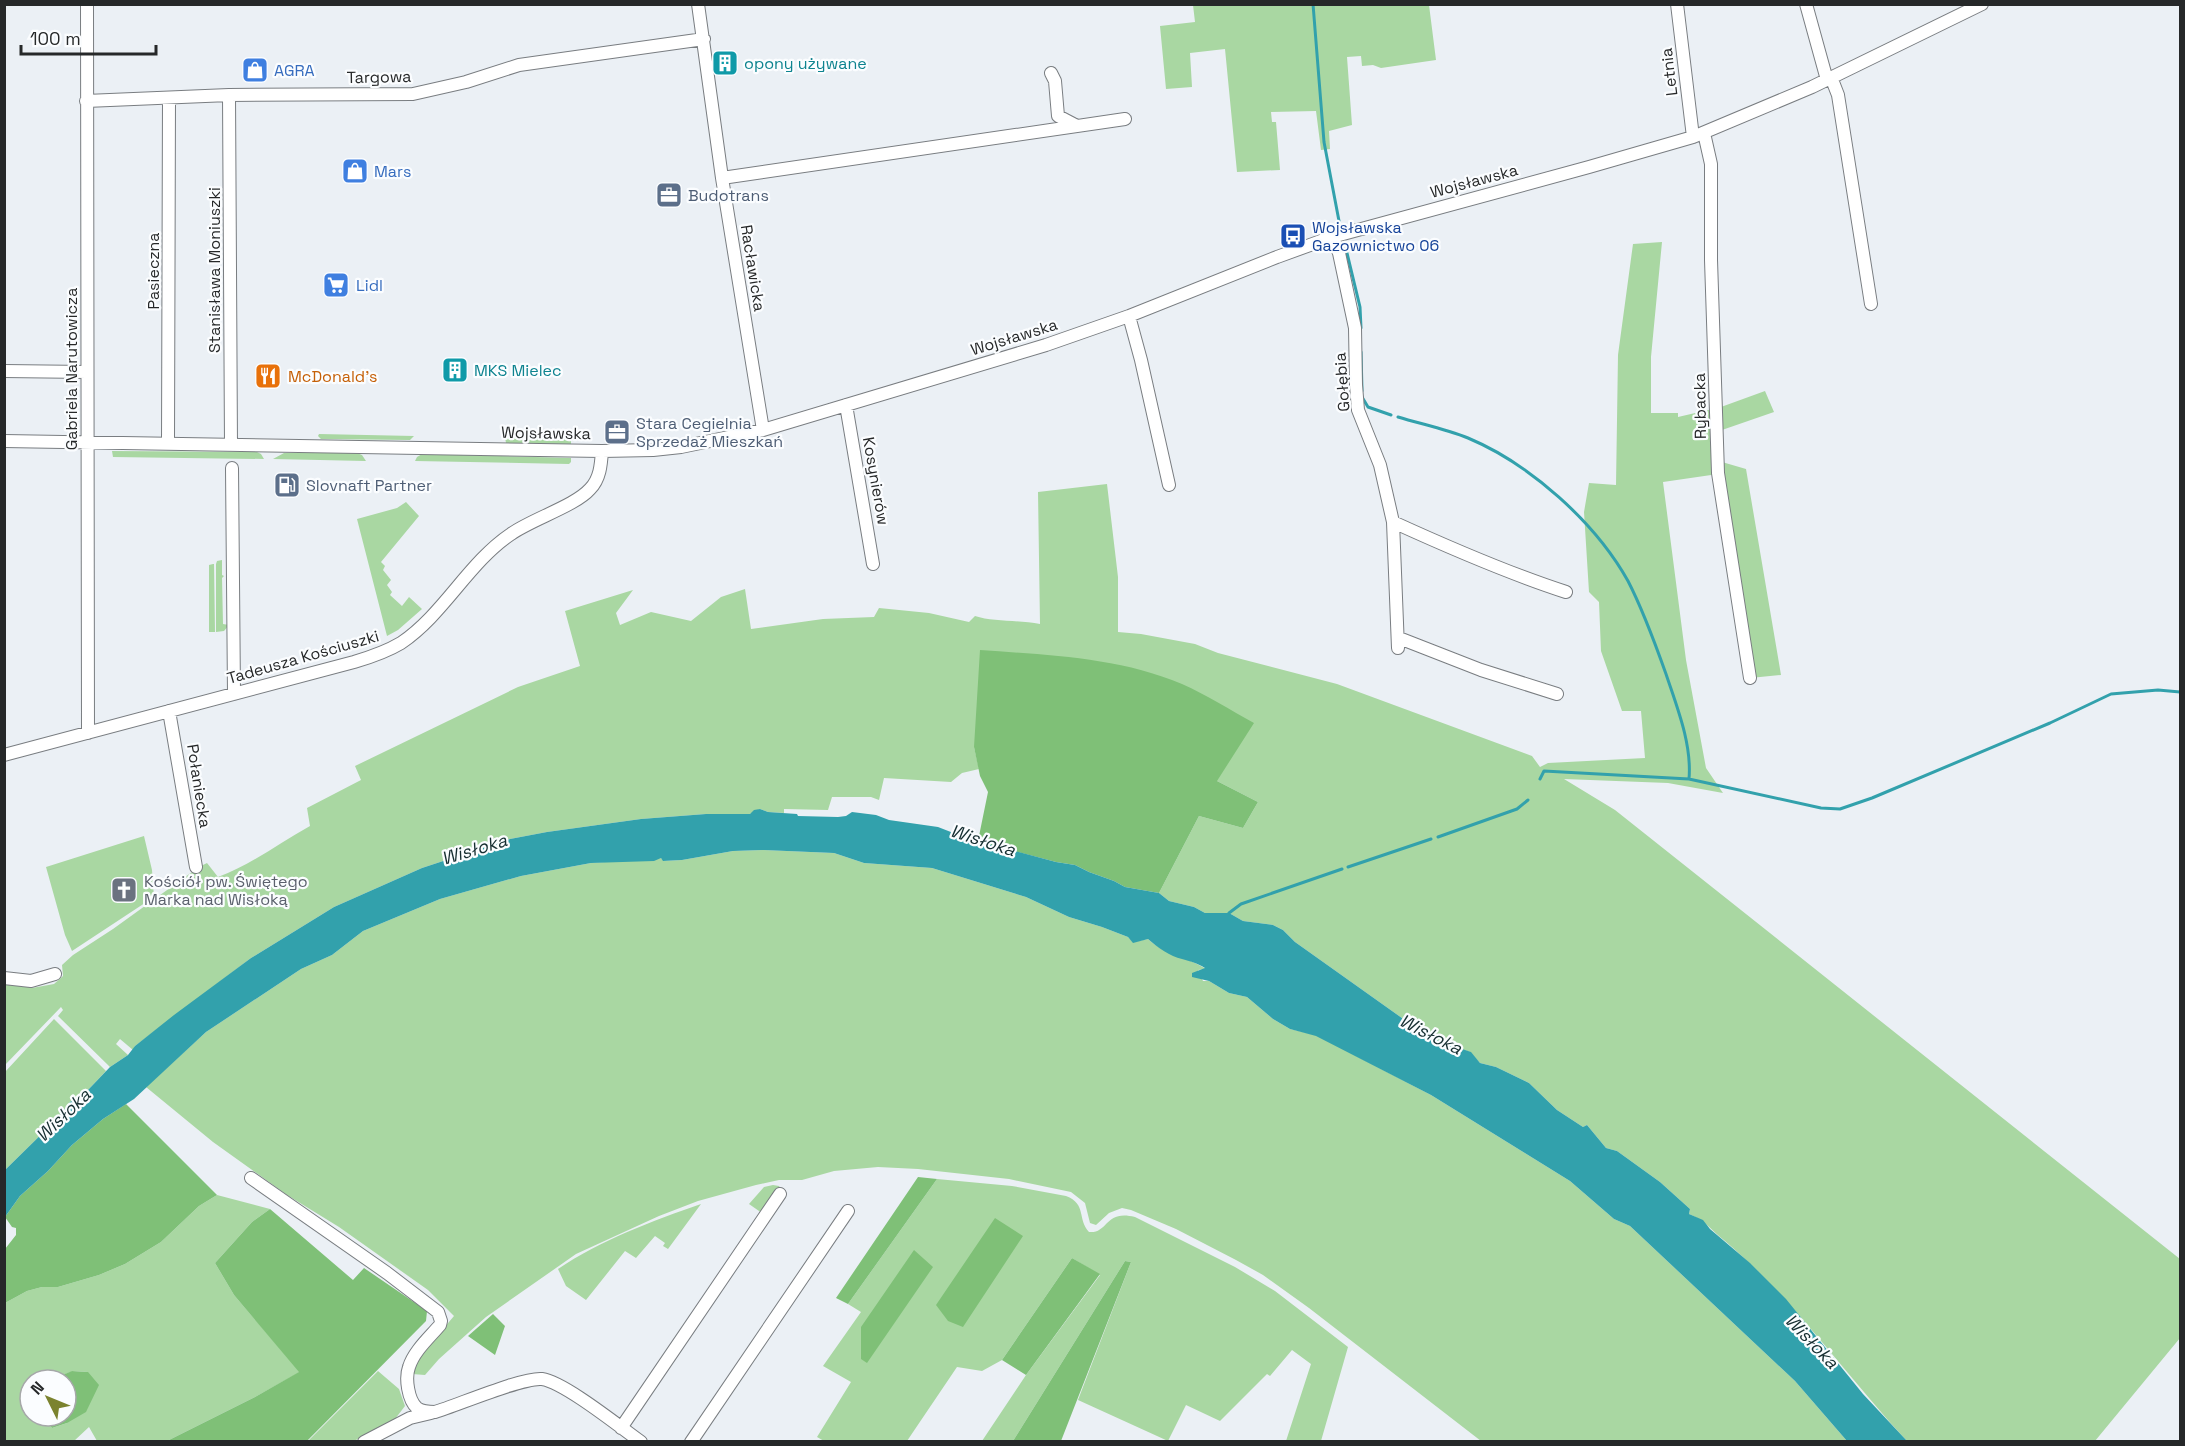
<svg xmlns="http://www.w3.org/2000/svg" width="2185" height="1446" viewBox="0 0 2185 1446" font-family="'Space Grotesk',sans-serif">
	<rect width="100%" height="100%" fill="#ebf0f5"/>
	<path fill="#a9d7a2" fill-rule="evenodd" d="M1193,5H1429L1436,60L1381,68L1373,65L1362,66L1361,56L1347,57L1352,125L1329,131L1330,149L1321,150L1316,111L1271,112L1272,122H1276L1280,170L1237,172L1225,49L1190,53L1192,87L1166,89L1160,26L1195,22Z
		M1662,242L1651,357V413H1678V417L1721,407L1765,391L1774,412L1722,430V462L1746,469L1781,675L1750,678L1718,474L1663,482L1686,660L1706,768L1723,793L1668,783L1564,779L1615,810L2180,1259V1338L2095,1441H1907C1846,1375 1794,1300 1725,1241C1711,1230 1706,1221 1689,1214L1690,1209L1660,1182L1617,1151L1606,1148L1587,1125L1583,1127L1557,1110L1529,1083L1496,1067L1480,1063L1470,1052L1430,1038L1295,942L1283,930L1273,925L1243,921L1229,913H1205L1194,907L1169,901L1159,893L1199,816L1243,828L1258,802L1217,781L974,747L979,769L962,773L951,782L884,778L879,800L871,797H832L828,810L784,809V813L768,812L760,809L750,814H706L641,819L547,832L510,839L422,868L334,907L251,958L135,1046L133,1050L120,1039L116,1044L128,1055L110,1067L58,1016L63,1010L61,1007L5,1065V982L29,985L32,988L54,984L63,976L62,965L73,955L113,929L199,867L207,863L218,877C251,865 279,843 310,826L307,808L361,780L355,766L518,687L580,666L565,611L633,590L616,613L620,625L651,612L691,621L721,597L745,589L751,629L823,619L874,617L879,608L929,613L969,622L975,616C993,622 1020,620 1040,624L1038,492L1107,484L1118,577V632L1141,634L1195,644L1218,653L1337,684L1532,756L1540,767L1548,763L1645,758L1641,711H1622L1601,651L1599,602L1589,592L1584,512L1589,483L1616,485L1618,355L1633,244Z
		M319,434L414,436L410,440L321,439L318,436Z
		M505,437L571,438V444L506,443Z
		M112,451L257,452L261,454L264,459L113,457Z
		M284,453H357L362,455L366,461L273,459Z
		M422,454L571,458V462L569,464L415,461L417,457Z
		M406,502L419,516L381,562L385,566L383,570L391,580L387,585L392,592L390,595L402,606L409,597L422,609L398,630L387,636L357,519L397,508Z
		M222,560V575L224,576L222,578L223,624L229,625L224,631L216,632V564L217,561Z
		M213,564H214L215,632H209V565Z
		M144,836L152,870L154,897L72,951L65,935L46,867Z
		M763,850L834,853L864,863L932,868L1026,897L1069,917L1102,927L1128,937L1133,942L1148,939C1168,957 1186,956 1206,969L1198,970L1203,981H1209L1229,993L1247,997L1273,1019L1290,1029L1316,1035L1431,1095L1570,1181L1614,1219L1630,1226L1795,1381L1847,1441H1481L1309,1308L1263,1275L1236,1260L1176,1229L1131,1210L1122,1208L1109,1213L1096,1225L1090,1223L1085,1203L1071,1192L1009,1179L918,1169L878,1167L834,1171L802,1180H779L756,1185L698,1201L659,1216L576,1254L486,1317L439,1359L425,1375L412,1374L416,1361L454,1316L428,1290L339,1227L287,1195L213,1142L146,1087L206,1032L301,969L332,955L363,931L440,899L521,876L591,863L661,858L664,861L682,860L733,851Z
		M54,1019L106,1071L88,1090L70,1102L59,1117L5,1170V1072Z
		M937,1179L1012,1186L1066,1196C1087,1204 1077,1219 1089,1232C1108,1234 1105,1209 1135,1217L1235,1267L1275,1291L1348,1347L1321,1441H1286L1311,1364L1292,1350L1270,1376L1267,1374L1220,1421L1186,1405L1168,1441L1078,1400L1131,1262L1125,1261L1013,1441H982L1026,1375L1100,1275L1072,1258L1002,1360L982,1371L957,1367L907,1441H824L817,1437L851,1382L823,1366L861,1312L848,1304Z
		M773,1185L779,1186L781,1189L766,1216L749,1204L764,1187Z
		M217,1195L270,1209L252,1222L215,1263L234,1295L300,1372L255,1397L167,1441H97L89,1427L74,1441L5,1442V1303L27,1291L42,1287H58L99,1275L125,1264L161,1242L199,1206ZM73,1371L88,1372L67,1423L52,1428L42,1416H30V1403L28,1400L30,1398V1380H51Z
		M701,1204L668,1249L663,1246L665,1243L655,1236L636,1258L625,1251L586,1300L566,1286L558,1269C601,1240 652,1221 701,1204Z
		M378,1371L399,1389L405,1406L395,1419L354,1441L307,1442Z"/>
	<path fill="#7fc077" d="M980,650C1047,655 1118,657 1182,684C1207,695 1230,710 1254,723L1217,781L1258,802L1243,828L1199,816L1159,893L1125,887L1114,881L1089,872L1075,865L1056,862L976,841L975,839L979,836L988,792L980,776L974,747Z
		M126,1104L217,1195L199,1206L161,1242L125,1264L99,1275L58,1287H42L27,1291L5,1303V1249L16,1235V1228L12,1227L5,1217L20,1196L48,1171L72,1145L103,1119Z
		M918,1177L937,1179L848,1304L836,1298Z
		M270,1209L353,1280L364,1268L427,1311L426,1321L307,1441H167L255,1397L299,1372L234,1295L215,1263L252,1222Z
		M995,1218L1023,1236L963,1327L948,1321L936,1305Z
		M914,1250L933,1267L867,1363L861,1359V1327Z
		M1072,1258L1100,1274L1026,1375L1002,1360Z
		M1125,1261L1131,1262L1061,1441H1013Z
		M493,1314L505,1326L495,1355L468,1336Z
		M72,1371L88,1372L99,1385L86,1412L67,1423L52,1428L42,1416H66V1380H51Z"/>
	<path fill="#32a1ac" d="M760,809L768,812L797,814L798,816L838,817L846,816L852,812L876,815L889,820L938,827L956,834L974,836L977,841L1056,862L1075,865L1089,872L1114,881L1125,887L1159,893L1169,901L1194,907L1205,913H1229L1243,921L1273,925L1283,930L1295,942L1430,1038L1471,1052L1480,1063L1496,1067L1529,1083L1557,1110L1583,1127L1587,1125L1606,1148L1617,1151L1660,1182L1690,1209L1689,1214L1703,1220L1710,1229L1750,1263L1786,1299L1863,1394L1907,1441H1847L1795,1381L1630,1226L1614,1219L1570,1181L1431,1095L1316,1036L1290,1029L1273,1019L1247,997L1229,993L1209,981L1192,977V973L1205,968C1197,963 1192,962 1182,959C1170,956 1158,948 1148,939L1133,943L1128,937L1102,927L1069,917L1026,897L932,868L864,863L834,853L763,850L733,851L682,860L663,861L661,858L654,861L591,863L521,876L440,899L363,931L332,955L301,969L206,1032L134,1099L103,1119L72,1145L48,1171L20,1196L5,1217V1170L59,1117L70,1102L88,1090L110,1067L128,1055L135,1046L174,1015L251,958L334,907L422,868L510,839L547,832L641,819L706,814H750L754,810Z"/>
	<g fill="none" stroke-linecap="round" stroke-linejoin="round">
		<path stroke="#32a1ac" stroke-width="3" d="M1313,4L1324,142L1339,221
			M1347,253L1360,307L1361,328
			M1361,352L1362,391
			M1362,397L1368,407L1391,415
			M1398,417C1421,424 1446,429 1468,438C1530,464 1595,522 1628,581C1643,610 1655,643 1666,674C1677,707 1692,744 1689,779
			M1540,779L1544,771L1689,779L1821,808L1840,809L1872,798L2050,723L2111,694L2158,690L2180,692
			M1438,837L1517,809L1528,800
			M1348,867L1431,839
			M1229,913L1241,904L1342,869"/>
		<defs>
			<path id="minor" d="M87,4L88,733
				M698,4L722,178L763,430
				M1677,4L1693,137
				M1806,4L1827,80
				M1051,73L1055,81L1058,116L1077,126
				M1831,77L1838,95L1871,304
				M229,95L231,445
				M86,101L229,95L413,94L466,82L519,65L704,39
				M1704,133L1711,164V260L1718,473L1750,678
				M722,178L1125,119
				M1332,237L1339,253L1355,328L1356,385L1358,410L1380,465L1393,522L1398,648
				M1129,316L1141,360L1169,485
				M4,371L87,372
				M846,405L873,564
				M4,441L602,451L653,450L681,447L763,430L1046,345L1129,316L1277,257L1332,237L1589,167L1693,137L1812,87L1982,4
				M168,444L169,98
				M232,468L234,694
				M1393,522C1450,548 1507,573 1566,592
				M1399,638L1481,670L1557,694
				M169,711L196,867
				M4,755L354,662C371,657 386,652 401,643C444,614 468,563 511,534C532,519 575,506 590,489C600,479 601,465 602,451
				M4,978L31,981L55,974
				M251,1178L387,1273L438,1312L441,1321L440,1325C429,1338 414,1351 409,1367C405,1378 408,1400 417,1408C422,1412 429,1412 435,1412C458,1405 523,1377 542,1379C564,1382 620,1427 641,1442
				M621,1428L780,1194
				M364,1442L410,1418L431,1413
				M691,1442L848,1211"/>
		</defs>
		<use href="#minor" stroke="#797d81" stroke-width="14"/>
		<use href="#minor" stroke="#fff" stroke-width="12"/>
	</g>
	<defs>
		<symbol id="building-square" viewBox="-11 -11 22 22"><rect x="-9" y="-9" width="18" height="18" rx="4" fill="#0f9aa8" stroke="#fbfdff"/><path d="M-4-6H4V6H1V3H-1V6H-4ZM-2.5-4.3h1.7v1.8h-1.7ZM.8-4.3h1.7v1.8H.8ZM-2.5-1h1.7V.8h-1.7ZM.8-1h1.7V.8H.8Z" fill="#fff"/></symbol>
		<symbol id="shop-square" viewBox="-11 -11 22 22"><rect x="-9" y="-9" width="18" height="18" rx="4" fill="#3f7fe0" stroke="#fbfdff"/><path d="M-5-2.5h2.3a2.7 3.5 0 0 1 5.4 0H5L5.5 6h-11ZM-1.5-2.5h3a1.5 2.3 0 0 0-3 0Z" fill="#fff"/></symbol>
		<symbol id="office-square" viewBox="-11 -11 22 22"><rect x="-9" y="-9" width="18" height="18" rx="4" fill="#5c6f8a" stroke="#fbfdff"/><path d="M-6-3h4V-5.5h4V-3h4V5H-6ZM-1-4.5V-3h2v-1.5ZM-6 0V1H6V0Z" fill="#fff"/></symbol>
		<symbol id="bus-square" viewBox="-11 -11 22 22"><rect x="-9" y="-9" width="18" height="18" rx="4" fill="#1a4fb4" stroke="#fbfdff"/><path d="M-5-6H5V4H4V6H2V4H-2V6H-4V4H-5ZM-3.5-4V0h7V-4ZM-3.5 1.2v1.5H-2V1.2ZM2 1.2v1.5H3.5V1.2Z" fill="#fff"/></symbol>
		<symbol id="supermarket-square" viewBox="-11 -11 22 22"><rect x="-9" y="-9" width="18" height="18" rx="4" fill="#3f7fe0" stroke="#fbfdff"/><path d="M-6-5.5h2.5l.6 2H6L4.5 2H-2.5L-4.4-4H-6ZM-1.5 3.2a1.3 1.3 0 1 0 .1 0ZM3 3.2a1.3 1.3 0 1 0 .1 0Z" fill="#fff"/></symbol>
		<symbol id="restaurant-square" viewBox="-11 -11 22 22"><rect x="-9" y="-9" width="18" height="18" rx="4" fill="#e8710a" stroke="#fbfdff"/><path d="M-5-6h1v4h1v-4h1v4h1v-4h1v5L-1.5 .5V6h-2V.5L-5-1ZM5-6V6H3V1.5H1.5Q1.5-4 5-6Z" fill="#fff"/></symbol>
		<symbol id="fuel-square" viewBox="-11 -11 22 22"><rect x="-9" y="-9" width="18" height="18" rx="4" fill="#5c6f8a" stroke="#fbfdff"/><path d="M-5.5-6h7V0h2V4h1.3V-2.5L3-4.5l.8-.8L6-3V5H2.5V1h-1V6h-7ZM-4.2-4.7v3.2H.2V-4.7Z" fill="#fff"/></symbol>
		<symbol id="church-square" viewBox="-11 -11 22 22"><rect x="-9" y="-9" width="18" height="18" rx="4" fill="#6b7280" stroke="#fbfdff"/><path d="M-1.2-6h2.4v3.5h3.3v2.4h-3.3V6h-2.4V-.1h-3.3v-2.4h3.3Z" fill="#fff"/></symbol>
	</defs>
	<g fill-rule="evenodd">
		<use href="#building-square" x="710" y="48" width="30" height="30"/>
		<use href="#shop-square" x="240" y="55" width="30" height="30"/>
		<use href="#shop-square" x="340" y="156" width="30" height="30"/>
		<use href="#office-square" x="654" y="180" width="30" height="30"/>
		<use href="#bus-square" x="1278" y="221" width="30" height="30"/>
		<use href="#supermarket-square" x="321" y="270" width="30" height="30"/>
		<use href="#building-square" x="440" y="355" width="30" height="30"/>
		<use href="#restaurant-square" x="253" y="361" width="30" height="30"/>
		<use href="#office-square" x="602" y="417" width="30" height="30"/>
		<use href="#fuel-square" x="272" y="470" width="30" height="30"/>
		<use href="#church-square" x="109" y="875" width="30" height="30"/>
	</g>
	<g text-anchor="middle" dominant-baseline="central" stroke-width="4.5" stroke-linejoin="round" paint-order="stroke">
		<g font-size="16" fill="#0d838f" stroke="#fbfdff" text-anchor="start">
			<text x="744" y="63">opony używane</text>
			<text x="474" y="370">MKS Mielec</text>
		</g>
		<g font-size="16" fill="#366cbe" stroke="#fbfdff" text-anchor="start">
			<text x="274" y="70">AGRA</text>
			<text x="374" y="171">Mars</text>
			<text x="356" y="285">Lidl</text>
		</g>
		<g font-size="16" fill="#262829" stroke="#fbfdff">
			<text transform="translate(1669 72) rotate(-97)">Letnia</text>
			<text transform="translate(379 77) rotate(-1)">Targowa</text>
			<text transform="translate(1474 181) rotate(-15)">Wojsławska</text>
			<text transform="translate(753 268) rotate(81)">Racławicka</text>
			<text transform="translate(214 270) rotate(-90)">Stanisława Moniuszki</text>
			<text transform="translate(153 271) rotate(-90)">Pasieczna</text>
			<text transform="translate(1014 337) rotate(-17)">Wojsławska</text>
			<text transform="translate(71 369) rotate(-90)">Gabriela Narutowicza</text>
			<text transform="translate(1342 382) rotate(-94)">Gołębia</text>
			<text transform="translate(1700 406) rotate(-91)">Rybacka</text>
			<text transform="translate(546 433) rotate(1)">Wojsławska</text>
			<text transform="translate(876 481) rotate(80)">Kosynierów</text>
			<text transform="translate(303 657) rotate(-16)">Tadeusza Kościuszki</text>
			<text transform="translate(199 786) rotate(81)">Połaniecka</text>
		</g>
		<g font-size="16" fill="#4e5e75" stroke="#fbfdff" text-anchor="start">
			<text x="688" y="195">Budotrans</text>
			<text x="636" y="423">Stara Cegielnia<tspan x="636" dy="18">Sprzedaż Mieszkań</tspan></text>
			<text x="306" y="485">Slovnaft Partner</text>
		</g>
		<g font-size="16" fill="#164399" stroke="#fbfdff" text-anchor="start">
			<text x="1312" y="227">Wojsławska<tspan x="1312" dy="18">Gazownictwo 06</tspan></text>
		</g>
		<g font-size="16" fill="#c56008" stroke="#fbfdff" text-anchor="start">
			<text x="288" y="376">McDonald's</text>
		</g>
		<g font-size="16" fill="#5b616d" stroke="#fbfdff" text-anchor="start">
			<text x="144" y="881">Kościół pw. Świętego<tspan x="144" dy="18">Marka nad Wisłoką</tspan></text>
		</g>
		<g font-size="18" font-style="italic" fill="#162e31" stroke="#fbfdff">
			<text transform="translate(983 840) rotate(18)">Wisłoka</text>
			<text transform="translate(474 849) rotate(-17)">Wisłoka</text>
			<text transform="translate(1431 1034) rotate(27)">Wisłoka</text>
			<text transform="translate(63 1115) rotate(-44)">Wisłoka</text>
			<text transform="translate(1812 1341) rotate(46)">Wisłoka</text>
		</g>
	</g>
	<rect width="2185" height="1446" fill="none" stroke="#262829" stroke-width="12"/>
	<g transform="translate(48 1398) rotate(313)"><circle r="28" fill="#fbfdff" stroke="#a6a8a9" stroke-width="1.5"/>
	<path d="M0-4.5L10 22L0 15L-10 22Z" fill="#7b832f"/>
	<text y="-9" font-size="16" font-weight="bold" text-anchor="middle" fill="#262829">N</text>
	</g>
	<path d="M21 45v9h135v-9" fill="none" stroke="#262829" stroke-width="3"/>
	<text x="30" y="45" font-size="18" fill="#262829" stroke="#fbfdff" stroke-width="4.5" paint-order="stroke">100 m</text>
</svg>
